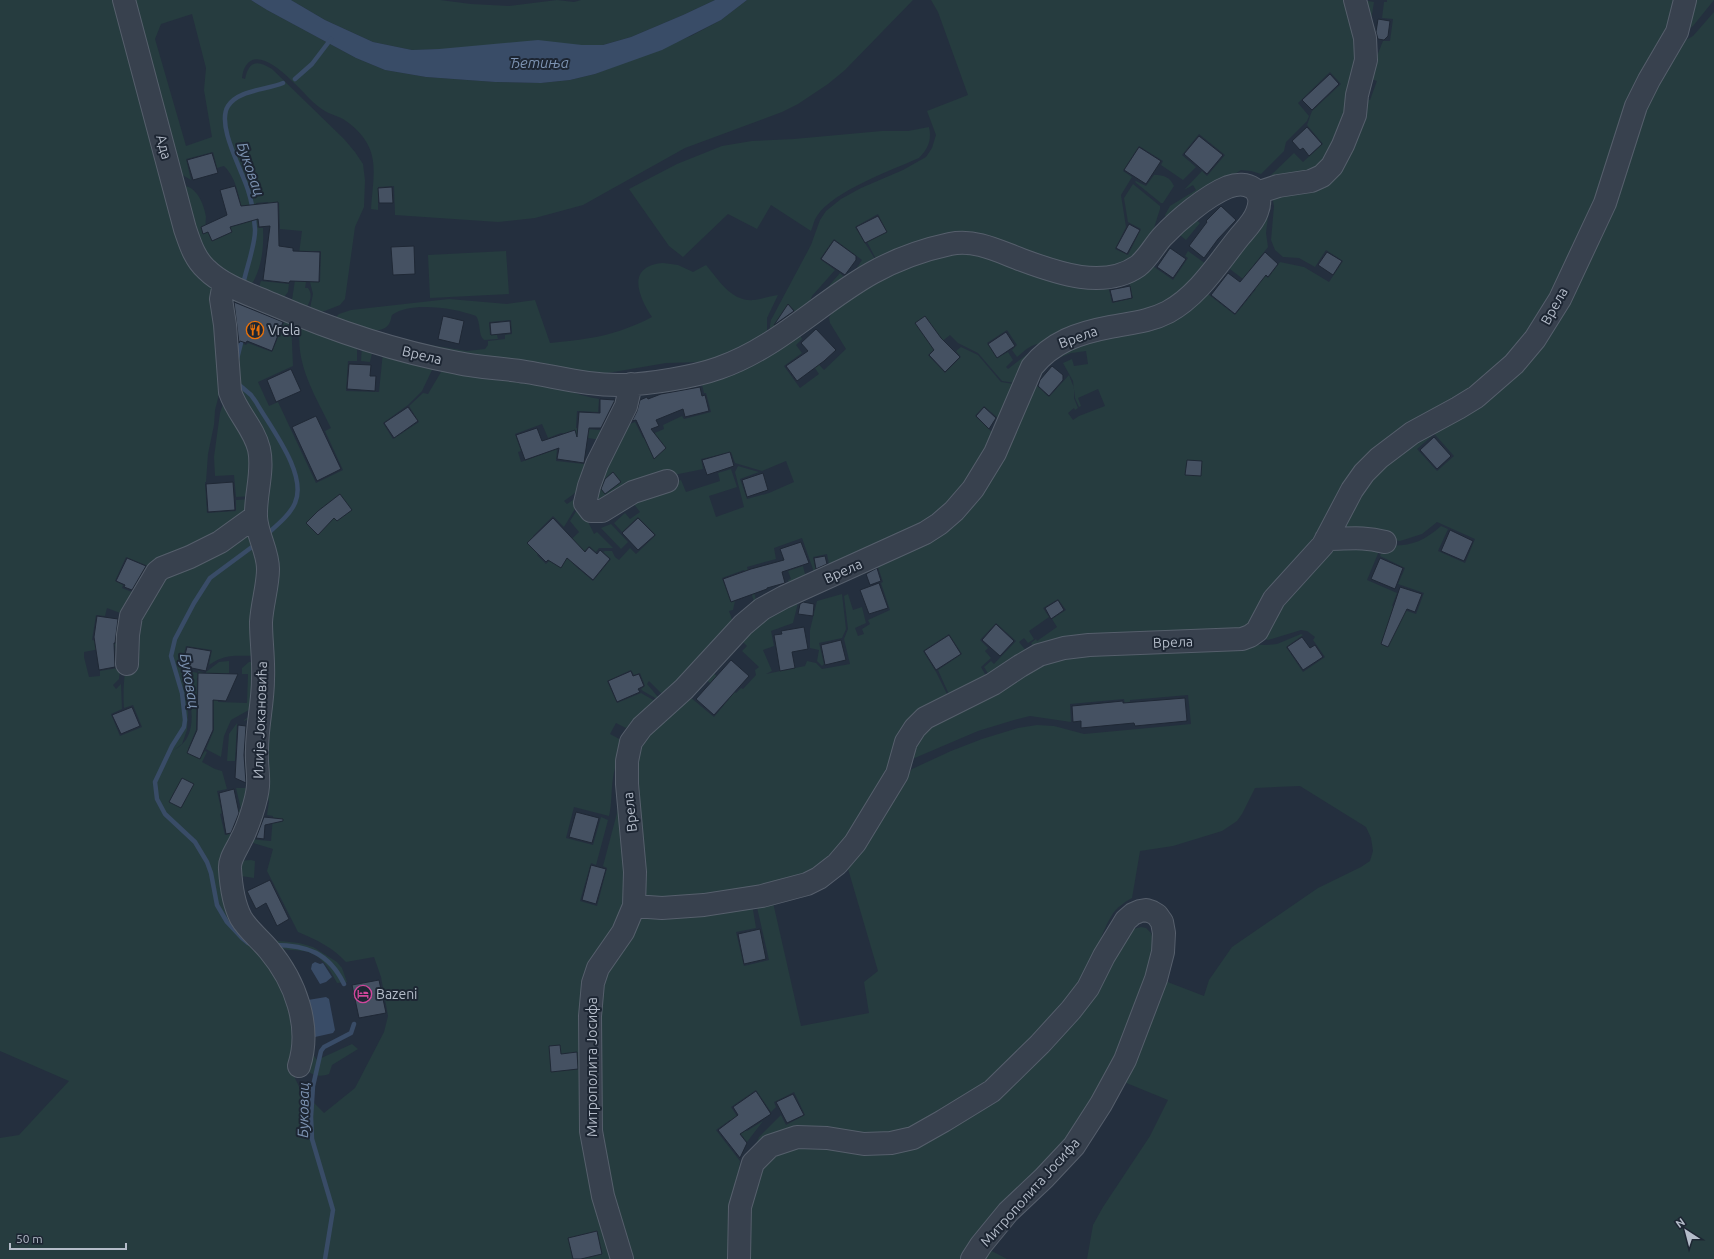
<svg xmlns="http://www.w3.org/2000/svg" width="1714" height="1259" viewBox="0 0 1714 1259" font-family="Ubuntu,sans-serif">
	<rect width="100%" height="100%" fill="#242f3e"/>
	<path fill="#263c3f" fill-rule="evenodd" d="M0,0H116L157,150L178,234L188,258L195,268L209,281L217,297L221,325L224,375L215,410L214,425L208,454L206,482H205L207,513L236,511V500L253,499C253,506 251,512 248,517C240,530 204,549 189,555C175,560 161,563 151,574L153,568L126,557L115,581L123,585L122,588L139,595L128,616L107,608L105,616L96,615L92,640L125,645L117,655L115,646L84,652V657L89,677L100,676V671L118,668V663H121L119,679L113,685L116,689L121,684L122,709L111,714L120,736L142,727L133,705L124,708C121,676 133,595 161,574C174,564 193,562 208,553C218,547 229,541 239,534C244,531 248,525 253,523L264,563L259,613L257,652L253,656C235,656 225,654 209,665L212,650L186,646L181,666L188,713L187,730L182,744L174,750C203,736 189,694 183,670L198,673V671L204,673V677L197,678L196,730L188,749L202,755L205,751L207,752L202,762L215,769L222,771L227,789L217,791L222,813L220,814L225,835L241,832L228,858L226,870L231,905L240,928L272,961L283,978L290,996L296,1025L298,1040L295,1078L300,1089L324,1113L355,1088L384,1032L388,1016L381,977L374,957L346,962C332,947 317,940 298,932L267,871L273,849L247,841L248,839L271,841L273,816L267,815L269,801L262,786L259,751L265,686V620L271,572L270,555L260,526V496L264,459L259,437L234,393L230,344L239,347L241,343L246,345L248,343L272,352L286,318L291,320L293,366L258,382L269,406L278,402L316,483L343,470L325,431L331,428C315,395 293,361 301,324L357,344V361H348L346,391L379,392L383,352L432,365L433,368L422,391L408,405L383,423L393,439L419,422L409,406L423,393L428,394L444,367C472,374 502,375 530,380C554,384 575,395 599,399L598,412L577,411L576,428L609,431L605,439H594L561,433L548,438L542,424L515,434L521,451L518,452L521,462L557,449L556,461L594,465C587,483 580,490 564,501L567,504L585,492L564,527L553,516L533,536L544,548L537,555L546,564L579,532L570,521L580,505L594,534L597,532L613,548H599L596,552L589,546L573,564L593,581L611,559L603,552L605,551H612L615,557L619,560L630,548L636,554L656,535L638,517L622,532L614,523L625,513L630,519L640,512L631,500L621,508L622,510L608,520L601,523L599,522C626,496 646,491 681,480L686,492L720,481L718,473L731,469L737,487L709,496L716,517L744,507L735,472L738,466L759,472L740,479L747,499L769,493L794,482L786,461L762,471L735,463L731,452L701,459L703,469C678,475 649,477 626,491C616,497 607,508 594,509L589,503L590,491L601,463L620,428L635,422L643,438L664,429L663,425L682,416L684,419L711,412L706,393H704L701,381L737,371L759,360L800,335L802,339L796,345L802,353L784,366L800,388L819,374L806,355L808,353L824,370L846,349L830,323L829,318C836,304 864,285 878,278C903,265 941,247 970,250C988,252 1003,261 1019,267C1050,278 1076,284 1108,285L1112,303L1133,298L1128,279L1141,272L1150,264L1173,280L1188,258L1185,256L1188,251L1206,264C1193,279 1181,295 1165,305C1146,316 1126,316 1106,320C1084,325 1066,332 1046,341C1042,343 1038,344 1034,345C1028,347 1022,353 1017,357L1012,350L1017,345L1007,330L987,343L997,358L1008,352L1013,360L1006,367L1008,369L1026,355L1035,350L1015,383L1002,381L978,353L958,343L950,335L945,339L928,355L945,373L961,357L956,351L961,347L978,355L1001,382L1014,384L1006,402L1001,419L998,418L984,406L975,416L993,433L994,437C981,466 963,496 938,516C923,528 904,536 886,543C868,552 850,560 829,564L827,554L813,557L816,571L814,572L802,538L774,548L776,559L747,567L757,603L755,605L744,570L722,578L731,602L735,601L733,610L729,611L734,625L681,683L669,692L661,693L649,681L647,684L658,697L657,699L643,691L641,689L645,686L640,673L634,675L631,670L607,681L617,703L641,693L655,701L626,728L616,723L610,734L623,741C620,753 615,765 613,778C611,791 612,804 609,816L574,807L566,838L593,845L601,817L608,820L596,865L591,863L580,901L597,906L607,868L603,866L617,813L620,785L628,871L627,905L617,928L632,927L638,917L643,914L679,912L752,904L756,928L736,932L744,966L769,960L756,903L772,898L801,1026L869,1013L864,982L878,971L846,862L855,851L894,796L899,786L912,769L951,751L982,739L1018,728L1037,725L1054,726L1084,734L1191,724L1188,695L1130,700L1131,711H1126L1124,699L1070,704L1071,722L1030,716L1014,720L978,731L910,760L912,746L929,725L997,690L1026,670L1048,658L1067,652L1093,648L1245,644L1266,645L1277,644L1301,634L1303,635L1286,647L1303,672L1325,657L1313,640L1315,637L1307,631L1301,630L1268,640L1263,638L1262,633L1281,596L1320,554L1328,544C1347,540 1363,539 1382,544L1367,580L1397,593L1392,606L1416,614L1424,593L1398,584L1405,568L1380,556L1384,545C1408,547 1422,543 1441,526L1448,529L1438,551L1465,563L1475,539L1437,522L1422,534L1400,541L1356,535L1336,536L1334,533C1359,485 1376,456 1425,430L1432,436L1417,449L1437,471L1454,456L1429,428L1468,406L1496,385L1519,367L1539,342L1564,303L1611,201L1641,107L1652,87L1677,45L1693,36L1714,12V1259H1087L1093,1225L1103,1207L1150,1136L1168,1100L1124,1082L1134,1064L1165,981L1204,996L1209,980L1232,947L1318,888L1361,867L1370,861L1373,851L1371,838L1366,827L1300,786L1255,788L1242,814L1237,821L1222,831L1173,846L1140,851L1132,898C1125,902 1116,908 1112,915C1098,937 1095,964 1081,985C1068,1004 1051,1021 1035,1037C1012,1062 988,1084 960,1103C934,1121 903,1139 871,1137C855,1137 839,1130 823,1129C797,1126 773,1137 753,1152L759,1137L781,1115L786,1125L805,1115L794,1092L774,1102L776,1107L771,1112L756,1090L731,1107L747,1131L763,1121L747,1142L730,1120L716,1130L740,1161L738,1176L754,1185L760,1167L774,1152L799,1144L827,1146L865,1152L891,1151L916,1145L951,1125L997,1096L1047,1047L1094,993L1112,958L1127,934L1133,929L1141,927L1146,928L1151,933L1154,942V954L1150,970L1124,1047L1114,1066L1077,1129L1062,1148L1038,1174L1003,1207L973,1241L961,1259H0V1138L19,1135L69,1081L0,1051Z
		M131,0H251L267,10L356,58L385,70L426,77L495,82L541,83L570,80L595,74L691,36L721,20L747,0H913L845,70L828,84L798,104L782,112L685,148L583,205L535,218L498,222L395,215L394,186L378,187V210L371,209C372,188 378,164 368,145C363,135 353,125 343,119C335,115 326,113 319,107C305,97 268,47 249,62C244,67 243,71 242,78L245,79C249,60 258,60 272,69L344,139L355,152L363,164L365,180L364,207L355,227L345,299L340,305L322,312L310,308L313,294L310,282H320L321,251H300V261H298L302,231L280,229L279,203H268V202L256,203L258,228H263C264,247 262,267 252,284L230,277L206,259L181,185C197,186 204,204 206,217C206,220 205,223 206,226C207,231 210,236 212,241L232,232L227,221L245,222C240,204 238,179 224,166L217,168L213,152L186,159L191,180L179,173ZM192,14L206,68L204,90L212,137L186,146L155,39L161,24Z
		M291,0H440L471,4L509,6L557,0L574,2L581,0H715L683,15L631,37L603,45L412,50L373,42L325,20Z
		M931,0H1352L1363,61L1325,170L1267,179L1294,153L1303,162L1323,144L1307,125L1312,111L1341,84L1330,72L1298,103L1309,116L1307,121L1286,142L1284,151L1261,174L1251,171L1241,170L1167,219L1165,215L1170,206L1196,190L1193,185L1184,190L1202,171L1207,176L1225,155L1199,134L1182,155L1196,167L1183,180L1161,165L1163,161L1139,146L1123,171L1132,177L1121,195L1126,227L1115,249L1128,255L1141,229L1128,222L1124,198L1133,184L1160,206V209L1152,234L1129,262L1097,269L1050,262L1006,246L876,259L867,242L887,232L878,214L855,227L875,259L853,274L862,260L834,239L820,259L835,270L812,296L807,309L798,315L788,304L771,332H769L771,320L811,245L820,220L826,211L841,199L861,188L903,170L926,157L932,148L936,135L927,111L968,95L938,12Z
		M1362,0L1374,2L1368,40Z
		M1387,0H1678L1556,298L1512,361L1425,421L1327,530L1252,630L1038,652L1031,643L1036,639L1037,641L1057,627L1052,619L1066,610L1058,599L1043,608L1049,617L1029,631L1034,639L1028,643L1024,638L1019,642L1027,652L992,680L984,667L991,661L994,664L1016,641L996,623L980,640L988,648L985,651L991,658L981,667L989,681L951,699L938,670L962,654L949,634L923,651L936,672L950,700L941,704L882,794L813,878L648,903L642,888L634,786L639,743L690,697L714,717L729,699L704,678L711,671L736,693L741,688L743,689L756,675L755,670L759,667L742,651L747,646L740,639L749,630L799,599L793,623L771,631L774,646L763,650L772,671L766,674L805,666L807,661L816,663L822,669L850,664L844,639L848,629L844,596L848,594L853,610L862,607L866,623L855,628L858,636L864,634L862,629L870,624L868,620L890,610L881,583L883,582L877,564L926,540L1038,378L1039,379L1035,384L1049,397L1069,375L1074,388V398L1078,408L1075,410L1074,408L1068,413L1073,420L1079,416L1105,406L1098,389L1078,398L1081,406L1079,407L1075,398L1073,381L1063,363L1072,359L1074,366L1088,364L1086,351L1071,353L1047,363L1052,355L1208,294L1235,315L1256,289L1226,266L1269,209L1266,233L1268,247L1253,266L1268,278L1280,262L1304,267L1329,282L1343,261L1326,250L1315,267L1299,258L1283,257L1275,250L1271,240L1274,206L1272,196L1317,182L1359,96L1370,100L1377,81L1365,77L1375,61L1383,41H1390L1393,19L1382,18L1384,2H1387Z
		M1690,0H1714L1693,26L1687,30Z
		M929,127C932,140 928,149 919,158C892,170 833,191 817,216C814,220 813,226 811,231L771,205L757,229L728,214L683,257L669,246L629,189L677,164L722,146L752,141L794,139L882,131H908Z
		M1154,175C1164,175 1170,177 1174,186L1163,203H1161L1135,182L1136,181L1146,186Z
		M1194,218L1200,223L1186,240L1176,232Z
		M506,251L509,294L430,298L428,255Z
		M663,263L678,265L693,272L706,265C719,280 731,302 754,300C762,299 770,296 778,295L767,318V335L721,359L703,362L666,363L590,376L486,360L412,342L467,351L485,349L488,345V341L505,339V335L512,334L511,320L489,322L490,335H497L498,339L484,340C478,335 481,323 476,316C455,308 411,301 392,315C391,317 391,321 389,324C379,339 348,323 335,318L339,314L351,310L449,299L507,304L535,300L550,343C590,339 615,336 652,317C638,296 626,266 663,263Z
		M297,267V281L306,282L305,288H308C313,295 310,301 307,307L292,300Z
		M840,273L844,277L837,282L838,284L820,296Z
		M261,281L289,284L288,292L284,297L259,287Z
		M362,346L373,349L370,362L361,361Z
		M224,401L250,435L253,496L236,497L234,475L215,476L214,457L220,413Z
		M611,524L628,542L621,549L601,528Z
		M803,566L806,578L790,586L788,580L791,579L788,571Z
		M842,594L846,629L842,638L819,643L824,664L822,666L817,661L819,650L810,648V630L817,601Z
		M229,661V673H227V676L219,675L218,702L247,703L248,674H242V668L249,662H255L254,707L231,720L224,736L221,757L206,749L214,730L213,677H206V672L219,662Z
		M258,711L255,751L256,774L254,786L252,799L244,825L242,826L236,811L241,809L236,788H251L253,719L250,718L244,721V720Z
		M237,723L235,761H227L229,734Z
		M251,860L255,861L254,878L235,875L237,861Z
		M270,940L299,943L313,947L337,962L342,968L347,982L337,983C331,971 322,956 308,952C290,948 285,954 270,940Z
		M352,1044L358,1049L332,1065L329,1074C321,1077 314,1076 307,1071L312,1053L317,1060Z
		M988,1249L1007,1259H982Z"/>
	<path fill="#394c67" d="M251,0H291L325,20L373,42L412,50L439,49L538,40L582,45H603L631,37L683,15L715,0H747L721,20L662,50L595,74L570,80L541,83L495,82L426,77L385,70L356,58L267,10Z
		M315,962L320,964L323,963L332,977L326,982L320,984L311,969L312,964Z
		M326,997L329,999L335,1030L333,1033L315,1037L312,1035L308,1000Z"/>
	<g fill="none" stroke-linecap="round" stroke-linejoin="round">
		<path stroke="#394c67" stroke-width="4.5" d="M295,79L312,64L331,39
			M243,285C246,269 256,243 255,229C254,216 252,202 248,190C242,170 216,125 228,106C238,90 266,90 283,83
			M237,359L241,343
			M237,383L251,395L256,402C270,427 308,474 295,503C290,515 276,526 266,535
			M252,944L248,943L242,938L227,922L217,905L211,873L207,862L195,842L165,814L157,799L155,782L172,746L184,727L185,720L182,693L171,656L175,639L194,603L210,578L256,544
			M274,945C307,945 329,953 344,984
			M325,1259L333,1210L312,1139L311,1117L313,1086L321,1051L324,1047L351,1033L354,1024"/>
	</g>
	<path fill="#455162" stroke="#1f2835" d="M1378,19L1390,21L1388,36L1384,40L1378,39L1376,32Z
		M1330,74L1339,84L1312,110L1302,100Z
		M1307,127L1322,144L1309,156L1303,148L1300,150L1292,141Z
		M1199,136L1223,155L1207,174L1184,154Z
		M1139,147L1161,161L1146,184L1124,170Z
		M212,153L218,173L193,180L187,160Z
		M235,186L241,206L278,202L279,246L293,248V251L320,252L319,282L290,281L289,283L263,280L270,226L259,227L258,219L230,227L232,232L212,241L208,232L203,234L201,227L227,215L220,190Z
		M392,187L393,203H379L378,188Z
		M1221,206L1236,220L1218,239L1204,258L1189,246L1207,222L1206,221Z
		M878,216L887,232L865,243L856,227Z
		M1129,224L1140,230L1127,254L1116,248Z
		M834,240L856,256V260L845,275L821,259Z
		M414,246L415,274L393,275L391,247Z
		M1170,248L1186,259L1173,278L1157,267Z
		M1265,252L1278,264L1268,277L1266,275L1235,314L1211,295L1228,273L1240,282Z
		M1327,252L1342,261L1333,275L1318,265Z
		M1130,286L1132,298L1113,302L1110,290Z
		M234,302L283,322L272,351L247,341L246,343L240,341L239,343Z
		M788,304L794,311L774,325Z
		M443,316L464,321L459,344L438,339Z
		M925,316L941,338L960,357L945,372L929,355L934,350L915,323Z
		M510,321L511,333L491,335L490,323Z
		M816,329L836,350L824,361L797,381L786,366L808,351L801,343Z
		M1006,332L1015,346L997,358L988,344Z
		M349,364L371,365L370,376H376L375,391L347,389Z
		M1052,366L1063,375V380L1049,396L1038,386L1040,380Z
		M291,369L301,391L276,402L267,380Z
		M700,387L702,396L705,395L709,411L685,417L683,409L656,420L659,426L651,429L666,448L654,459L636,420L632,421L637,411L640,400L647,397L648,399L661,394Z
		M600,399L615,400L601,428H589L584,463L557,459L559,448L525,460L516,435L537,428L542,441L575,430L577,437L579,412L600,413Z
		M408,407L418,421L394,438L384,423Z
		M984,407L996,418L989,429L976,416Z
		M316,416L341,469L317,481L292,427Z
		M1434,437L1451,456L1437,469L1420,450Z
		M730,452L734,466L707,475L702,460Z
		M1187,460L1202,461L1201,476L1185,475Z
		M613,472L621,482L605,494L601,489L605,479Z
		M763,473L768,490L747,497L742,480Z
		M233,482L235,510L208,512L206,484Z
		M340,494L352,510L337,521L334,518L318,535L306,523L318,511Z
		M553,518L585,552L589,547L597,554L600,550L610,559L593,580L567,558L561,568L548,560L546,562L527,543Z
		M638,518L655,535L638,550L622,533Z
		M1450,530L1473,541L1464,561L1441,551Z
		M801,542L809,563L782,572L785,583L767,588V589L731,602L723,579L751,569L784,560L780,549Z
		M825,556L827,564L816,569L814,558Z
		M127,558L146,566L132,590L124,587L125,585L116,581Z
		M1380,558L1403,568L1395,589L1371,579Z
		M877,568L881,581L870,585L866,574Z
		M879,583L888,608L869,614L860,590Z
		M1400,587L1422,594L1415,612L1407,609L1388,647L1381,644Z
		M1058,600L1064,610L1051,619L1045,608Z
		M803,602L814,604L813,616L798,614L800,604Z
		M97,616L118,619L115,643H114L115,667L99,670L94,637Z
		M996,624L1014,641L1000,656L982,640Z
		M804,627L808,649L792,652L795,668L780,671L774,635L782,634L781,631Z
		M949,635L961,654L936,670L924,651Z
		M1302,637L1310,648L1315,645L1323,657L1303,670L1287,647Z
		M841,640L846,660L825,665L821,645Z
		M187,647L211,651L206,671L182,666Z
		M731,660L749,676L714,715L696,699Z
		M631,671L633,676L639,674L644,686L638,689L640,692L617,702L608,681Z
		M198,673L238,674L226,701L213,700V730L200,759L187,753L197,730Z
		M1185,698L1187,721L1135,726L1134,723L1081,728V721L1073,722L1072,706L1123,701V703Z
		M132,707L140,726L121,734L112,715Z
		M238,725L246,726L244,755L246,783L235,778Z
		M182,778L194,784L181,808L169,802Z
		M234,789L239,813L231,833L226,834L219,793Z
		M576,812L599,818L592,843L569,837Z
		M264,817L283,819V821L265,825L264,839L256,838Z
		M591,865L606,869L596,904L582,900Z
		M270,880L289,919L277,926L266,903L256,909L247,891Z
		M760,929L766,959L744,964L738,934Z
		M379,980L386,1013L359,1018L352,985Z
		M560,1045L561,1054L577,1052L578,1069L551,1072L549,1046Z
		M756,1091L771,1114L740,1134L747,1143L740,1158L718,1130L738,1115L733,1107Z
		M793,1094L804,1115L787,1123L776,1102Z
		M597,1231L602,1254L581,1259H573L568,1238Z"/>
	<g fill="none" stroke-linecap="round" stroke-linejoin="round">
		<defs>
			<path id="minor" d="M124,0L185,229C190,243 194,258 206,269C223,286 249,294 272,304C332,330 394,351 458,363C480,368 503,368 526,372C558,377 590,386 623,385C650,384 694,377 719,368C777,348 820,302 872,273C897,259 922,250 950,244C976,239 998,251 1022,260C1057,273 1104,290 1138,266C1148,258 1154,246 1162,237C1178,220 1206,196 1228,187C1247,180 1266,189 1257,212C1254,221 1246,229 1240,236C1218,263 1199,295 1168,312C1149,322 1130,323 1110,327C1078,333 1052,342 1032,367L995,453L973,489L954,511L939,524L925,533L784,597L762,609L743,625L684,689L642,727L631,742L627,761V784L635,872L634,906L623,932L598,968L593,983L590,1016L591,1131L603,1196L622,1259
				M1257,193L1278,186L1311,181L1322,176L1332,166L1343,145L1355,115L1357,95L1366,60L1365,38L1355,0
				M224,283L221,299L225,325L230,392C237,413 254,428 259,449C264,471 255,495 256,517C257,535 268,551 268,569C268,586 262,604 261,622C261,641 264,660 263,679C263,703 257,726 257,750C256,762 259,774 258,786C257,800 248,827 241,840C237,849 229,859 230,869C231,885 233,903 241,918C248,930 260,939 269,950C295,981 312,1026 299,1066
				M631,384L626,406L597,464L589,486L585,503L591,511H602L633,492L667,481
				M1326,539C1350,539 1361,536 1385,542
				M127,664L128,635L131,616L157,572L162,568L190,557L220,542L256,516
				M634,906L662,908L704,905L762,896L807,884L819,878L837,864L855,843L897,774L906,742L915,728L925,718L993,684L1020,666L1039,655L1064,648L1089,645L1242,639L1250,636L1257,631L1274,599L1323,545L1352,490L1364,473L1379,458L1412,433L1458,408L1476,397L1514,364L1535,339L1560,299L1605,203L1636,106L1649,80L1677,32L1685,0
				M739,1259L740,1207L753,1163L770,1146L797,1137L827,1138L864,1144L891,1143L913,1138L943,1121L992,1091L1040,1044L1071,1010L1088,988L1104,956L1126,920L1133,914L1140,911L1146,910L1152,912L1157,915L1162,922L1164,933L1163,952L1156,979L1125,1060L1101,1104L1074,1146L1044,1178L1008,1212L981,1245L972,1259"/>
		</defs>
		<use href="#minor" stroke="#565f6c" stroke-width="24"/>
		<use href="#minor" stroke="#38414e" stroke-width="22"/>
	</g>
	<defs>
		<symbol id="restaurant-ring" viewBox="-11 -11 22 22"><circle r="9.5" fill="#1d2633" stroke="#e8710a" stroke-width="1.5"/><path d="M-5-6h1v4h1v-4h1v4h1v-4h1v5L-1.5 .5V6h-2V.5L-5-1ZM5-6V6H3V1.5H1.5Q1.5-4 5-6Z" fill="#e8710a"/></symbol>
		<symbol id="hotel-ring" viewBox="-11 -11 22 22"><circle r="9.5" fill="#1d2633" stroke="#d1479c" stroke-width="1.5"/><path d="M-6-4.5h1.5V1H6V5H4.5V3h-9V5H-6ZM-4 0a1.8 1.8 0 1 1 3.6 0ZM.5 0V-2.5h3Q6-2.5 6 0Z" fill="#d1479c"/></symbol>
	</defs>
	<g fill-rule="evenodd">
		<use href="#restaurant-ring" x="245" y="320" width="20" height="20"/>
		<use href="#hotel-ring" x="353" y="984" width="20" height="20"/>
	</g>
	<g text-anchor="middle" dominant-baseline="central" stroke-width="4" stroke-linejoin="round" paint-order="stroke">
		<g font-size="14" fill="#b4bcc9" stroke="#1d2633">
			<text transform="translate(164 147) rotate(75)">Ада</text>
			<text transform="translate(1554 306) rotate(-61)">Врела</text>
			<text transform="translate(1078 337) rotate(-20)">Врела</text>
			<text transform="translate(422 355) rotate(13)">Врела</text>
			<text transform="translate(843 571) rotate(-24)">Врела</text>
			<text transform="translate(1173 642) rotate(-2)">Врела</text>
			<text transform="translate(260 720) rotate(-88)">Илије Јокановића</text>
			<text transform="translate(630 812) rotate(-96)">Врела</text>
			<text transform="translate(592 1067) rotate(-90)">Митрополита Јосифа</text>
			<text transform="translate(1030 1192) rotate(-48)">Митрополита Јосифа</text>
		</g>
		<g font-size="14" fill="#b4bcc9" stroke="#1d2633" text-anchor="start">
			<text x="268" y="330">Vrela</text>
			<text x="376" y="994">Bazeni</text>
		</g>
		<g font-size="15" font-style="italic" fill="#7c92b1" stroke="#1d2633">
			<text x="539" y="62">Ђетиња</text>
			<text transform="translate(251 169) rotate(71)">Буковац</text>
			<text transform="translate(190 681) rotate(80)">Буковац</text>
			<text transform="translate(303 1110) rotate(-89)">Буковац</text>
		</g>
	</g>
	<g transform="translate(1686 1231) rotate(324)" stroke="#1d2633" stroke-width="3" paint-order="stroke">
	<path d="M0-3L7 15L0 10L-7 15Z" fill="#b4bcc9"/>
	<text y="-6" font-size="11" font-weight="bold" text-anchor="middle" fill="#b4bcc9">N</text>
	</g>
	<path d="M10 1243v6h116v-6" fill="none" stroke="#b4bcc9" stroke-width="2"/>
	<text x="16" y="1243" font-size="12" fill="#b4bcc9" stroke="#1d2633" stroke-width="3" paint-order="stroke">50 m</text>
</svg>
